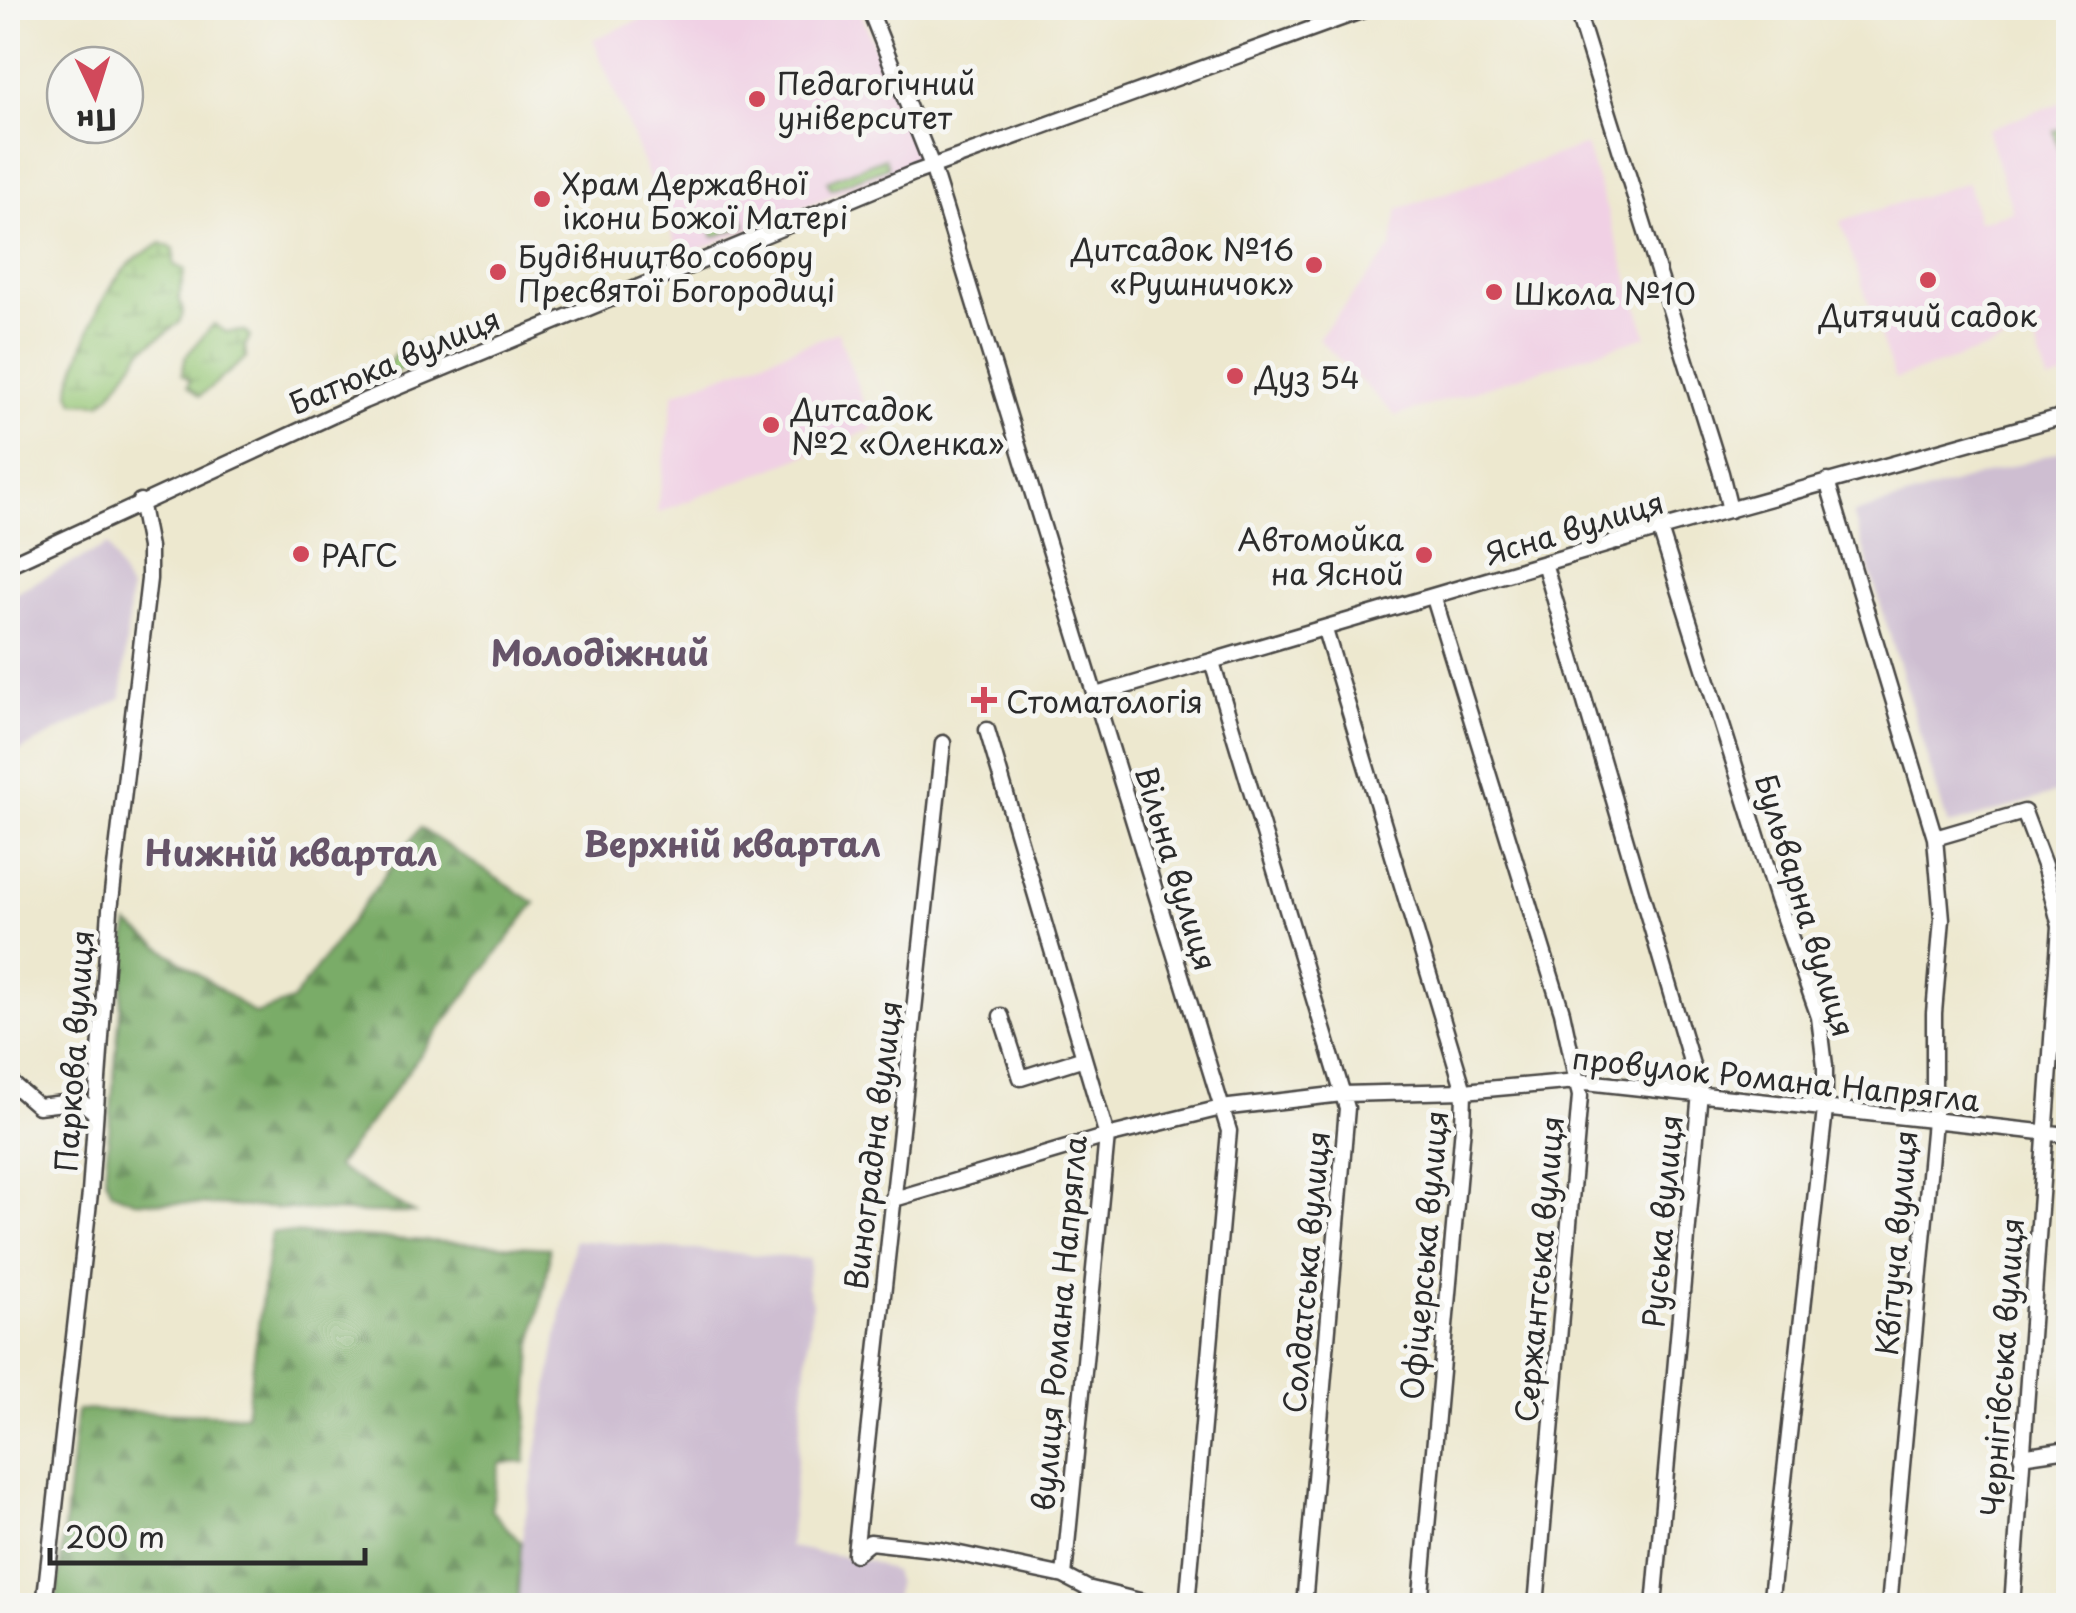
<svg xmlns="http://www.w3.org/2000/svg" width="2076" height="1613" viewBox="0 0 2076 1613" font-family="'Playpen Sans',sans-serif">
	<defs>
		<pattern id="grass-tufts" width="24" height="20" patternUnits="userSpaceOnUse" patternTransform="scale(2.5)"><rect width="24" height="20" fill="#98c878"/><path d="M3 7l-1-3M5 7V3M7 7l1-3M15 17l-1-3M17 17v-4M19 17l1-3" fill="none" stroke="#7ca363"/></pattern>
		<pattern id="forest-firs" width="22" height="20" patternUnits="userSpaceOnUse" patternTransform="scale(2.5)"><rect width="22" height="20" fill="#7aac68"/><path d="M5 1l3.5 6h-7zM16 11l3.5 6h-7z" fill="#648c56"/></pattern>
		<pattern id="wetland-marsh" width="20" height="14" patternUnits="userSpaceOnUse" patternTransform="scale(2.5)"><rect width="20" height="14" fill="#98c878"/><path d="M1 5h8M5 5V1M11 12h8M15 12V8" fill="none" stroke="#7ca363"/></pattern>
	</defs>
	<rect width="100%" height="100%" fill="#f6f6f2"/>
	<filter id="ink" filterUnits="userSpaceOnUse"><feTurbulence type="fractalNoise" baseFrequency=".01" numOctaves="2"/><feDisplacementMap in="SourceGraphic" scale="20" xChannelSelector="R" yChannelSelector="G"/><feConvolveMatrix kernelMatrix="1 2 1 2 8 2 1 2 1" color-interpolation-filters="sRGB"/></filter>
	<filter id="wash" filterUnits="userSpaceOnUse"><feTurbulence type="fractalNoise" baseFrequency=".0048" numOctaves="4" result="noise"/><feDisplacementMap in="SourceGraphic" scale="40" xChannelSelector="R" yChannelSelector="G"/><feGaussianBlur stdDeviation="2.25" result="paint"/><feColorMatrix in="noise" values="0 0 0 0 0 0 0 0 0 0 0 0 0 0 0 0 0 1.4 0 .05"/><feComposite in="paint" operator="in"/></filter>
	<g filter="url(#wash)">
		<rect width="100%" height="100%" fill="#ede8cf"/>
		<path fill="#f0d0e4" d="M670,8H859L920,160L681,257L593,39Z
			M2068,100V376L2048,382L2033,333L1895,379L1840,221L1968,182L1978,222L2013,212L1987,129Z
			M1586,145L1647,336L1396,416L1318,339L1391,248L1398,209Z
			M838,332L873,429L657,513L674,393Z"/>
		<path fill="#cebed1" d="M2068,449V789L1948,826L1853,514Z
			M108,545L130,591L122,698L8,757V596Z
			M574,1240L810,1259L807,1287L812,1303L789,1547L869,1561L893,1571L897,1583L895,1605L517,1606L521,1543Z"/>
		<path fill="url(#grass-tufts)" stroke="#627a52" stroke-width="2.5" d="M885,158L888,167L831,189L827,181Z
			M741,213L746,225L714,237L709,226Z
			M426,341L441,345L444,352L388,375L387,367L395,354Z"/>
		<path fill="url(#forest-firs)" stroke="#526c4a" stroke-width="2.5" d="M420,828L535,903L336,1167L414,1213H368L134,1201L112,1192L105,1176L128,924L255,1014L292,1001Z
			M271,1232L549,1248V1263L532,1345L525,1462L500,1463L491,1510L521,1543L517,1605H56L77,1410L246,1415Z"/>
		<path fill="url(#wetland-marsh)" stroke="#627a52" stroke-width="2.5" d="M161,243L174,249V265L185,270L179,296L183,312L179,323L142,350L111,394L101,403L74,402L70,393L71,382C86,340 99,290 134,260C142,253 153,249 161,243Z
			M214,324L226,332L244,331L250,337L245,346L246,358L200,396L188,386L190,380L182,374L186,356Z"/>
		<path fill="#98c878" stroke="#627a52" stroke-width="2.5" d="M2068,127V166L2064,167L2054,131Z"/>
	</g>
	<g filter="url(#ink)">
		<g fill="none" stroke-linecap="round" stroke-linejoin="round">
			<defs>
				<path id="minor" d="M869,8L932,166L1229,1131L1187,1606
					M1576,8L1721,473L1730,510
					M1827,481L1935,838L1942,919L1934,1013V1121L1889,1606
					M1660,529L1777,899L1819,1017L1825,1066V1110L1770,1606
					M1544,563L1700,1092L1654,1606
					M8,565L364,401L914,173L1369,8
					M1434,598L1562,1012L1580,1096L1536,1606
					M1325,630L1464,1091L1463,1126L1420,1606
					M1212,662L1347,1108L1304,1606
					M1096,695L1660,529L2068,415
					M987,730L1107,1136L1064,1576
					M1935,838L2024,812L2044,865L2060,926L2012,1606
					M1001,1016L1021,1078L1084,1058
					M8,1080L38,1106L81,1101L95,1113
					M891,1200L1107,1136L1221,1108L1342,1094L1464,1091L1577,1081L2068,1135
					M2021,1456L2068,1449
					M855,1554L943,743
					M855,1554L870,1542L941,1550L1064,1576L1087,1588L1160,1606
					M44,1606L90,1193L110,910L149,579V547L140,501"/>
			</defs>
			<use href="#minor" stroke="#484744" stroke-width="19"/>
			<use href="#minor" stroke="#fff" stroke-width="14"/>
		</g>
	</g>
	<g fill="#d1495b" stroke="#f6f6f2" stroke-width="4">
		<circle cx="757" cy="99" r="10"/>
		<circle cx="542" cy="199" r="10"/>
		<circle cx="1314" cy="265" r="10"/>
		<circle cx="498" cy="272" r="10"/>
		<circle cx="1928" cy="280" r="10"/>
		<circle cx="1494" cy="292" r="10"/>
		<circle cx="1235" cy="376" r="10"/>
		<circle cx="771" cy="425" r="10"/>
		<circle cx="301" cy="554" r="10"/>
		<circle cx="1424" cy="555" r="10"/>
		<path d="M979 685h10v10h10v10h-10v10h-10v-10h-10v-10h10z"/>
	</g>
	<g text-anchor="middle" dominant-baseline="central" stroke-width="10" stroke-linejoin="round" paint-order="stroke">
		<g font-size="30" fill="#2b2b2b" stroke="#f6f6f2" text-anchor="start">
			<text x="777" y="82">Педагогічний<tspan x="777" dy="34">університет</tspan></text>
			<text x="562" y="182">Храм Державної<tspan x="562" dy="34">ікони Божої Матері</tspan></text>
			<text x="1294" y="248" text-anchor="end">Дитсадок №16<tspan x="1294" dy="34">«Рушничок»</tspan></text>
			<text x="518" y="255">Будівництво собору<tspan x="518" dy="34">Пресвятої Богородиці</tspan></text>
			<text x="1514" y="292">Школа №10</text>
			<text x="1928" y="314" text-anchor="middle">Дитячий садок</text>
			<text x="1255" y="376">Дуз 54</text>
			<text x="791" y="408">Дитсадок<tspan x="791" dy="34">№2 «Оленка»</tspan></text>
			<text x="1404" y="538" text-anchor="end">Автомойка<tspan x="1404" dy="34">на Ясной</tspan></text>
			<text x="321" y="554">РАГС</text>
			<text x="1006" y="700">Стоматологія</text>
		</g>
		<g font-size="30" fill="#2b2b2b" stroke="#f6f6f2">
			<text transform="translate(394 360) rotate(-23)">Батюка вулиця</text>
			<text transform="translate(1574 527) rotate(-17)">Ясна вулиця</text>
			<text transform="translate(1177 868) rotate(73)">Вільна вулиця</text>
			<text transform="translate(1806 905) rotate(73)">Бульварна вулиця</text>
			<text transform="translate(73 1051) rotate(-86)">Паркова вулиця</text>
			<text transform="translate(1776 1078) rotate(6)">провулок Романа Напрягла</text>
			<text transform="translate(872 1145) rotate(-83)">Виноградна вулиця</text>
			<text transform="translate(1661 1221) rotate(-85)">Руська вулиця</text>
			<text transform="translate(1895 1243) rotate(-85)">Квітуча вулиця</text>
			<text transform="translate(1423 1255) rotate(-85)">Офіцерська вулиця</text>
			<text transform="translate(1538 1269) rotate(-85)">Сержантська вулиця</text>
			<text transform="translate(1305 1272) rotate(-85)">Солдатська вулиця</text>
			<text transform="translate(1058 1323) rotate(-85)">вулиця Романа Напрягла</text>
			<text transform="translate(2001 1367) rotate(-86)">Чернігівська вулиця</text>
		</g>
		<g font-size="35" font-weight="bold" fill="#665469" stroke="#f6f6f2">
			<text x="600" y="651">Молодіжний</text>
			<text x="732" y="842">Верхній квартал</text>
			<text x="291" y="851">Нижній квартал</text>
		</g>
	</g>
	<rect width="2076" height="1613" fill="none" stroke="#f6f6f2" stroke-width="40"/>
	<g transform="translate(95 95) rotate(176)"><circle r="48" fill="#f6f6f2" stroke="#a5a5a2" stroke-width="2.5"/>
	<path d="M0-8L18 38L0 25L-18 38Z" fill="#d1495b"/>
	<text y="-15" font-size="28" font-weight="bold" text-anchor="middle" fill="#2b2b2b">Пн</text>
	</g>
	<path d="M50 1548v15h315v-15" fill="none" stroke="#2b2b2b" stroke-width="5"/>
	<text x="65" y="1548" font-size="30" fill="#2b2b2b" stroke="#f6f6f2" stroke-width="8" paint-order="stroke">200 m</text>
</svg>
